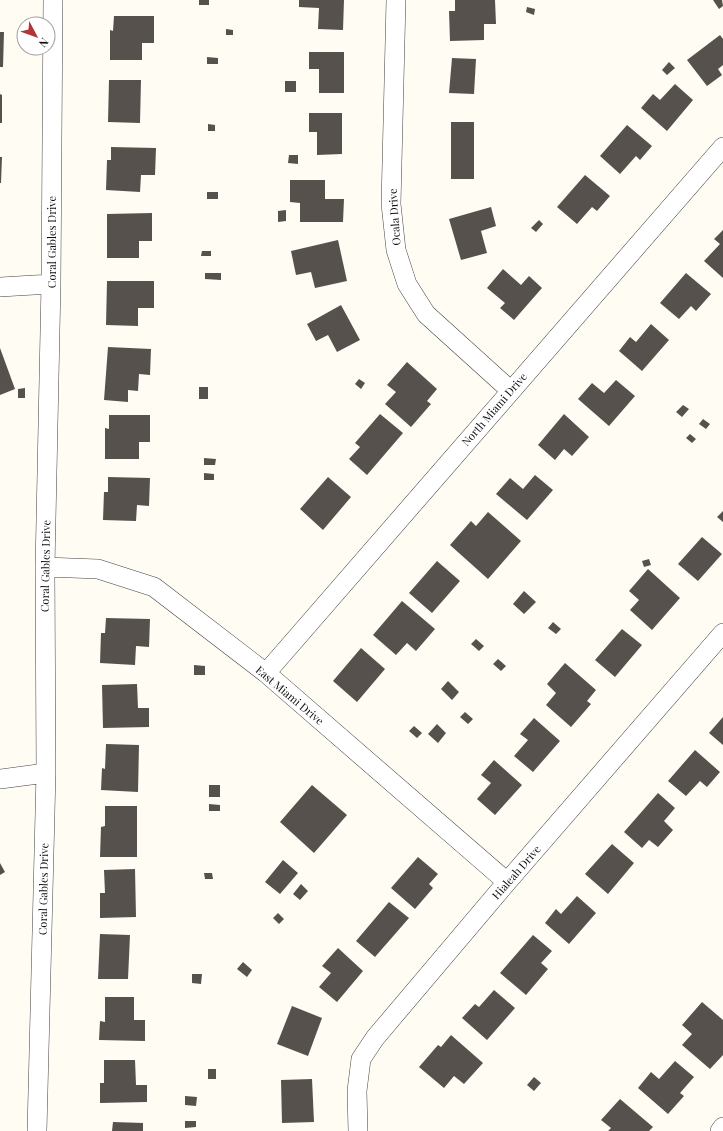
<svg xmlns="http://www.w3.org/2000/svg" width="723" height="1131" viewBox="0 0 723 1131" font-family="'Playfair Display',serif">
	<rect width="100%" height="100%" fill="#fefcf3"/>
	<path fill="#57514d" d="M199,0H209V5H199Z
		M299,0H344L343,30L318,29L319,8L299,7Z
		M455,0H495L496,24H484V40L450,41L449,11H455Z
		M713,0H722L723,6L719,9Z
		M527,7L535,9L534,15L526,12Z
		M114,16H154V43H142V60H110V30L113,31Z
		M226,29L233,30V35H226Z
		M0,32H4L3,67H0Z
		M720,35L723,39V65L718,69L722,75L707,86L687,60Z
		M309,52H344V93H319V69H309Z
		M207,57L218,58V64H207Z
		M452,58L476,59L474,94L449,93Z
		M669,62L675,68L667,75L662,70Z
		M109,80H141L140,123L108,122Z
		M285,81H296V92H285Z
		M675,84L693,100L667,131L641,108L653,94L660,100Z
		M0,94L2,95V123H0Z
		M309,113H342V154L317,155V132H309Z
		M451,122H474V179H451Z
		M208,124L215,125V131H208Z
		M627,125L652,146L640,160L636,156L620,174L600,156Z
		M111,147L156,148L155,175H141L140,192L106,190L107,160H111Z
		M289,155H298V164L288,163Z
		M0,157H2L1,183H0Z
		M585,175L610,196L597,211L592,207L577,224L557,207Z
		M290,180H325V199H344L343,222H300V203L290,202Z
		M207,192H218V199H207Z
		M491,207L496,226L481,231L487,253L461,260L449,219Z
		M286,210V221L278,222V211Z
		M152,213V241H139V258H107V214Z
		M539,220L543,224L536,232L531,228Z
		M723,230V278L704,261L720,244L714,239Z
		M338,240L347,281L315,288L311,272L296,275L291,251Z
		M202,251H211V256H201Z
		M503,269L521,285L529,276L542,288L514,320L500,308L505,303L487,288Z
		M205,273H221V280L205,279Z
		M686,273L711,294L696,311L691,306L679,319L660,303Z
		M107,281H154V308H138V326L106,325Z
		M341,305L360,340L337,352L328,335L316,341L307,324Z
		M651,324L669,340L642,371L619,351L630,337L636,342Z
		M108,347L151,349L150,375L139,374L138,391L128,390V402L104,400Z
		M0,348L15,389L0,395Z
		M407,362L437,389L427,401L431,404L411,427L385,404L396,392L387,385Z
		M359,379L365,383L361,389L355,384Z
		M616,380L635,396L609,426L578,399L592,383L604,393Z
		M199,387H208V399H199Z
		M25,388V398H18V389Z
		M683,405L689,409L682,417L676,412Z
		M380,414L403,433L367,475L349,459L360,447L355,443Z
		M564,414L589,437L572,456L564,449L555,460L538,445Z
		M109,415H150V442H139V459H105V428L109,429Z
		M703,419L710,424L706,429L699,424Z
		M690,434L696,439L692,443L686,438Z
		M204,458L216,459L215,465H204Z
		M204,473L214,474V480H204Z
		M535,475L553,490L527,520L496,494L510,478L523,489Z
		M108,477L150,478L149,506L137,505L136,521L103,520L104,492H108Z
		M328,477L351,497L323,530L300,509Z
		M723,511V522L717,517Z
		M488,512L521,541L488,579L450,545L471,521L476,526Z
		M702,537L722,554L698,581L678,564Z
		M649,559L651,565L644,567L642,561Z
		M437,561L460,581L432,613L409,593Z
		M648,569L680,598L652,630L630,610L639,600L629,591Z
		M524,591L536,602L524,614L513,604Z
		M402,601L435,629L416,651L407,643L396,655L373,635Z
		M106,618L150,619L149,647L136,646L135,665L100,663L101,633H105Z
		M553,622L561,629L556,634L548,628Z
		M622,629L642,645L615,677L595,660Z
		M476,639L484,646L479,651L471,644Z
		M361,648L385,669L357,702L333,681Z
		M498,659L506,666L501,671L493,664Z
		M565,663L596,690L587,701L591,704L571,727L546,705L556,693L547,684Z
		M194,665L205,666V675H194Z
		M448,681L459,692L452,700L441,689Z
		M137,684L138,708H149V727L103,728L102,685Z
		M465,712L473,719L468,724L460,717Z
		M723,717V745L709,733Z
		M534,718L560,741L533,772L514,756L528,740L520,734Z
		M437,724L446,733L438,743L428,734Z
		M414,726L422,733L417,738L409,731Z
		M106,744L139,745L138,792L101,790L102,768L105,769Z
		M695,750L720,772L707,787L700,781L686,796L668,781Z
		M494,760L522,785L495,815L477,799L491,783L481,775Z
		M209,785H220V797H209Z
		M312,785L347,815L314,853L280,822Z
		M658,793L675,808L664,821L673,830L658,847L649,840L642,848L624,832Z
		M209,804L220,805V811H209Z
		M105,806H137V857H100L101,827L105,826Z
		M612,844L634,863L608,894L585,874Z
		M418,857L438,874L429,884L433,888L415,909L391,888Z
		M283,860L298,873L280,894L265,882Z
		M0,863L5,872L0,875Z
		M135,869L136,917L100,918V893H105L104,870Z
		M204,873H212L213,879H205Z
		M301,884L308,891L300,900L293,894Z
		M577,896L596,913L569,944L545,923L556,909L561,914Z
		M389,902L409,918L375,957L356,941Z
		M278,913L284,919L279,924L273,918Z
		M100,934L130,935L128,979H98Z
		M533,935L552,951L541,963L548,969L526,995L500,973Z
		M338,948L363,971L337,1002L319,987L331,973L322,966Z
		M243,962L252,970L247,977L237,969Z
		M192,974H202L201,984L192,983Z
		M494,990L515,1008L487,1040L462,1018L475,1004L479,1007Z
		M105,997H134V1020H145V1041L99,1040L100,1021L105,1022Z
		M702,1002L723,1020V1055L710,1069L682,1045L692,1034L682,1025Z
		M292,1006L322,1018L308,1056L277,1044Z
		M451,1035L483,1063L464,1084L454,1076L444,1088L419,1067L438,1045L441,1047Z
		M104,1060H135L136,1085H147V1102L100,1103V1083H104Z
		M675,1061L694,1077L680,1093L684,1096L668,1114L638,1088L651,1072L659,1079Z
		M208,1069H216V1079H208Z
		M534,1077L541,1083L534,1091L527,1085Z
		M312,1079L314,1122L282,1123L281,1080Z
		M185,1096L197,1097L196,1106L185,1105Z
		M620,1099L653,1127L649,1131H608L611,1128L601,1120Z
		M185,1121H196V1127L185,1128Z
		M113,1122L143,1123V1131H112Z"/>
	<g fill="none" stroke-linecap="round" stroke-linejoin="round">
		<defs>
			<path id="minor" d="M396,0L391,204L396,250L407,284L426,314L510,390
				M0,287L51,284
				M45,567L98,569L154,587L266,673L507,882
				M266,673L723,147
				M0,779L46,773
				M37,1131L46,773L45,567L51,284L53,0
				M358,1131L357,1091L361,1059L375,1038L507,882L723,633
				M720,1131L723,1127"/>
		</defs>
		<use href="#minor" stroke="#424242" stroke-width="20"/>
		<use href="#minor" stroke="#fff" stroke-width="19"/>
	</g>
	<g text-anchor="middle" dominant-baseline="central" stroke-width="4" stroke-linejoin="round" paint-order="stroke">
		<g font-size="11" fill="#0f0f0f" stroke="#fff">
			<text transform="translate(394 217) rotate(-94)">Ocala Drive</text>
			<text transform="translate(51 242) rotate(-90)">Coral Gables Drive</text>
			<text transform="translate(494 409) rotate(-49)">North Miami Drive</text>
			<text transform="translate(45 566) rotate(-89)">Coral Gables Drive</text>
			<text transform="translate(290 695) rotate(40)">East Miami Drive</text>
			<text transform="translate(516 872) rotate(-49)">Hialeah Drive</text>
			<text transform="translate(43 889) rotate(-89)">Coral Gables Drive</text>
		</g>
	</g>
	<g transform="translate(36 36) rotate(131)"><circle r="19" fill="#ffffff" stroke="#9f9f9f"/>
	<path d="M0-3L7 15L0 10L-7 15Z" fill="#b23537"/>
	<text y="-6" font-size="11" font-weight="bold" text-anchor="middle" fill="#0f0f0f">N</text>
	</g>
</svg>
